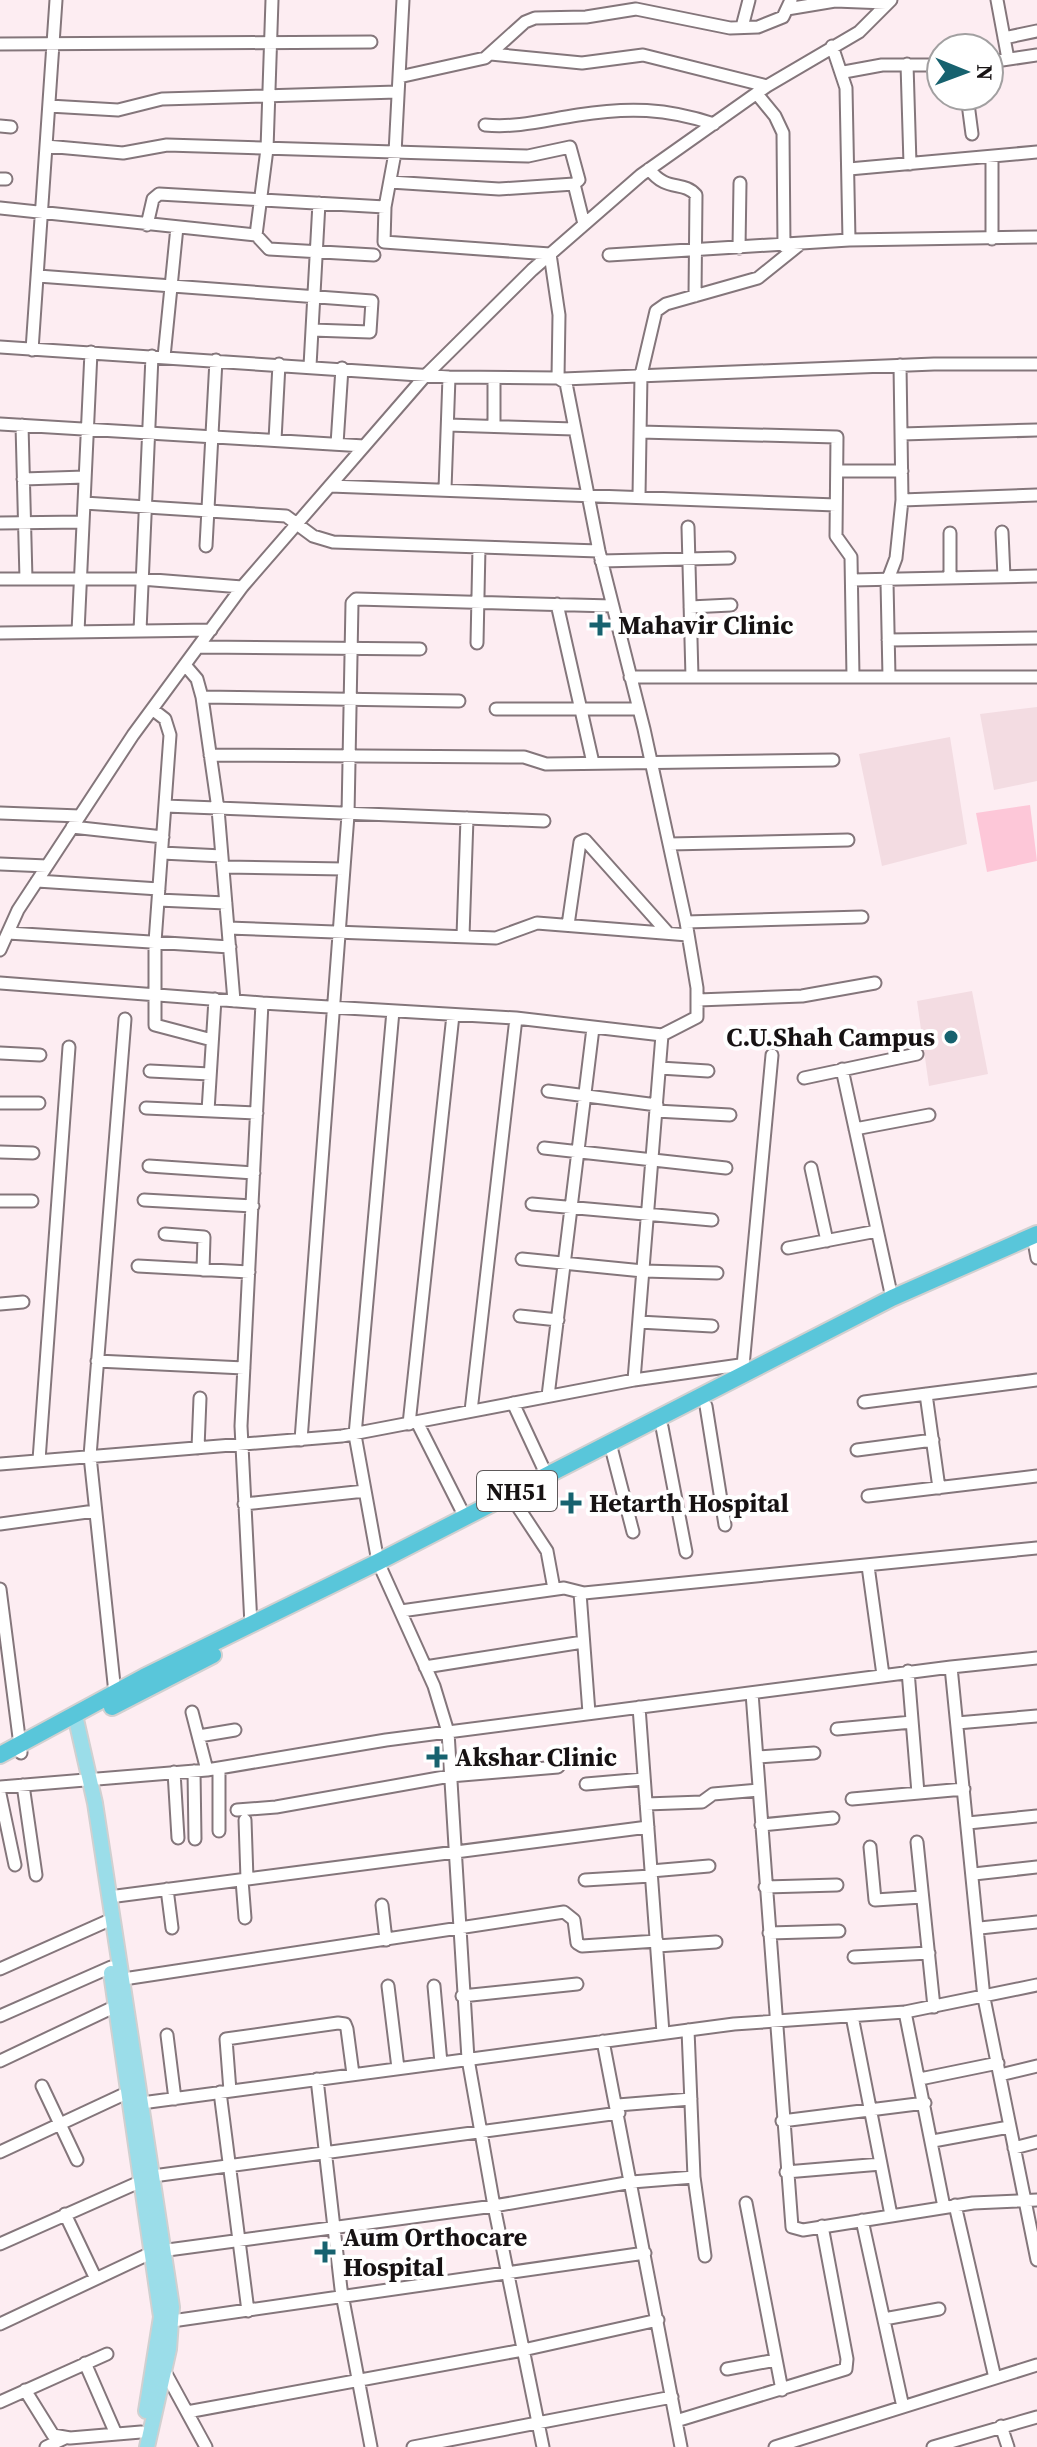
<svg xmlns="http://www.w3.org/2000/svg" width="1037" height="2447" viewBox="0 0 1037 2447" font-family="'Source Serif 4',serif">
	<rect width="100%" height="100%" fill="#fdedf2"/>
	<path fill="#f3dce2" d="M1037,707V781L994,790L980,714Z
		M950,737L967,844L882,866L859,754Z
		M972,991L988,1074L929,1086L917,1001Z"/>
	<path fill="#fdc7d8" d="M1030,805L1037,861L987,872L976,813Z"/>
	<g fill="none" stroke-linecap="round" stroke-linejoin="round">
		<defs>
			<path id="minor" d="M272,0L267,149L256,235L269,249L374,255
				M403,0L395,153L385,207L384,242L550,254L559,315L558,378
				M997,0L1008,59
				M787,9L835,1L886,3
				M742,27L749,0
				M1004,38L1037,31
				M0,44L371,42
				M832,46L846,88L849,240
				M491,54L582,63L643,55L767,86
				M989,62L1037,55
				M907,64L910,164
				M844,72L882,65H941
				M399,77L485,58L525,22L535,18L586,17L636,9L730,28L758,27L783,17L791,0
				M757,94L775,116L783,133L784,246
				M967,96L972,134
				M49,106L118,110L162,99L397,92
				M485,125C518,128 545,120 578,115C628,107 666,108 714,124
				M0,126L11,127
				M46,146L123,153L167,145L528,156L570,147L579,180L574,184L499,189L390,182
				M649,169C667,193 683,180 696,195L695,296
				M849,169L1037,152
				M0,179H6
				M574,184L584,224
				M0,208L256,235
				M147,225L153,199L159,194L385,207
				M992,239V157
				M739,248L740,183
				M609,255L849,240L1037,237
				M38,276L372,301L370,332L312,330
				M0,347L449,377L558,378L566,383L599,551L644,729L686,922L697,988V1017L662,1035L634,1380
				M32,350L56,0
				M164,357L177,227
				M310,366L319,203
				M563,379L934,364H1037
				M0,424L364,446
				M22,425L26,579
				M448,425L574,429
				M494,426V379
				M640,432L837,437L836,536L851,557L853,677
				M902,434L1037,430
				M275,440L279,364
				M337,444L342,368
				M838,471H902
				M23,479L85,477
				M330,486L836,505
				M445,489L449,377
				M639,496L641,375L656,311L666,304L758,278L799,245
				M902,500L1037,495
				M84,503L286,516L313,536L333,542L599,551
				M0,523L83,522
				M688,527L692,677
				M1002,532L1004,577
				M206,546L216,360
				M601,561L729,558
				M950,578V533
				M0,579H141L242,587
				M852,580L1037,576
				M557,604L593,763
				M690,607L731,605
				M140,631L152,356
				M78,632L91,352
				M0,633L211,630
				M888,640L1037,638
				M477,643L479,547
				M198,647L420,649
				M185,665L197,679L202,697L218,809L234,1001
				M630,677H1037
				M889,677L887,582L896,558L902,500L900,365
				M202,697L459,701
				M152,709L165,719L170,735L155,942V1025L212,1040
				M496,709H639
				M210,755L524,757L546,764L833,760
				M165,806L544,821
				M0,813L80,816
				M72,827L163,837
				M669,844L848,840
				M162,853L222,856
				M0,864L47,866
				M223,867L344,869
				M37,881L159,889
				M158,900L226,903
				M686,922L862,917
				M568,925L580,842L585,840L668,933
				M228,928L496,938L537,923L688,935
				M8,933L230,947
				M463,936L467,818
				M0,950L18,910L133,735L242,587L426,375L532,270L641,175L767,86L859,32L891,0
				M0,983L262,1003
				M698,1000L802,996L875,983
				M393,1011L355,1435L378,1562L434,1686L448,1732L468,2059L494,2206L543,2447
				M0,1053L40,1055
				M660,1068L708,1071
				M842,1069L892,1298
				M150,1071L210,1074
				M804,1078L917,1054
				M548,1091L657,1105
				M0,1103H39
				M146,1108L257,1113
				M208,1111L215,999
				M656,1111L730,1115
				M855,1129L929,1115
				M544,1148L726,1168
				M0,1152L33,1153
				M149,1166L254,1173
				M811,1168L827,1241
				M144,1200L253,1206
				M0,1201H32
				M532,1204L712,1220
				M165,1234L204,1237L203,1270
				M1033,1236L1037,1258
				M788,1248L877,1231
				M522,1259L643,1271L717,1273
				M138,1266L249,1272
				M0,1304L23,1302
				M520,1316L558,1320
				M639,1322L712,1326
				M97,1361L244,1368
				M743,1366L772,1055
				M926,1394L939,1488
				M548,1396L593,1028
				M864,1402L1037,1380
				M513,1403L547,1476
				M706,1406L725,1525
				M471,1411L516,1018
				M417,1422L465,1517
				M409,1424L453,1015
				M662,1427L686,1552
				M301,1440L348,815L352,603L356,599L612,606
				M198,1448L200,1398
				M857,1450L933,1440
				M612,1451L633,1532
				M39,1460L69,1047
				M0,1464L342,1436L634,1380L740,1365L745,1367V1374
				M510,1495L547,1551L554,1589
				M868,1496L1037,1476
				M244,1504L365,1491
				M0,1524L95,1511
				M868,1566L883,1675
				M0,1589L21,1753
				M580,1593L589,1713
				M401,1611L564,1588L584,1593L1037,1548
				M251,1625L241,1426L262,1003L516,1018L662,1035
				M425,1667L583,1642
				M951,1667L1037,1658
				M908,1671L918,1793
				M115,1693L90,1456L125,1019
				M752,1693L792,2227L803,2230L973,2203L1037,2200
				M639,1707L663,2033
				M192,1712L207,1770
				M957,1723L1037,1716
				M837,1729L912,1722
				M199,1736L235,1730
				M757,1757L814,1753
				M219,1768V1831
				M194,1771L195,1839
				M174,1772L178,1838
				M586,1784L644,1779
				M23,1785L36,1875
				M0,1787L207,1770L386,1740L951,1667L984,1998L1037,2260
				M0,1794L15,1865
				M852,1799L964,1789
				M646,1804L702,1802L713,1794L759,1790
				M237,1810L276,1807L450,1776L558,1767
				M245,1820L247,1879
				M968,1823L1037,1816
				M761,1825L833,1818
				M917,1842L934,2007
				M870,1847L875,1900L922,1897
				M651,1871L709,1866
				M974,1874L1037,1867
				M242,1880L245,1918
				M585,1880L651,1876
				M765,1887L837,1885
				M167,1889L172,1928
				M109,1897L648,1827
				M382,1905L386,1940
				M980,1928L1037,1922
				M769,1933L839,1931
				M657,1946L716,1942
				M854,1957L929,1953
				M0,1969L112,1919
				M117,1980L564,1912L574,1920L577,1943L582,1946L657,1941
				M388,1986L398,2068
				M434,1986L441,2063
				M462,1996L577,1984
				M905,2012L944,2207
				M0,2016L111,1967
				M852,2016L891,2215
				M688,2030L694,2177L705,2256
				M167,2035L175,2099
				M603,2041L681,2447
				M0,2061L116,2006
				M1000,2075L1037,2066
				M317,2079L341,2289L371,2447
				M920,2079L998,2063
				M42,2086L77,2160
				M230,2091L226,2039L338,2023L345,2024L347,2029L353,2074
				M220,2092L248,2311
				M134,2104L734,2024L905,2012L1037,1985
				M618,2105L691,2099
				M782,2121L925,2103
				M933,2141L1009,2127
				M1014,2148L1037,2142
				M0,2152L133,2090
				M786,2172L881,2164
				M746,2203L782,2390
				M955,2205L995,2378
				M65,2214L95,2277
				M862,2220L903,2407
				M0,2244L153,2176L619,2113
				M884,2319L939,2309
				M172,2321L645,2253
				M0,2324L153,2252L494,2206L632,2182L694,2177
				M85,2363L116,2434
				M727,2369L776,2360
				M164,2370L206,2447
				M25,2390L53,2435L70,2438L141,2432
				M0,2402L107,2354
				M187,2412L523,2350L658,2320
				M676,2421L846,2369L847,2359L822,2226
				M1001,2426L1008,2447
				M46,2447L65,2438
				M413,2447L672,2397
				M775,2447L1037,2365
				M933,2447L1037,2417"/>
			<path id="major" d="M75,1715L95,1803L172,2307L169,2349L147,2447
				M111,1973L161,2317L146,2411"/>
			<path id="highway" d="M112,1707L213,1655
				M0,1755L144,1677L378,1562L892,1298L1037,1234"/>
		</defs>
		<use href="#minor" stroke="#84767b" stroke-width="15"/>
		<use href="#major" stroke="#d1d0d0" stroke-width="18"/>
		<use href="#highway" stroke="#d1d0d0" stroke-width="20"/>
		<use href="#minor" stroke="#fff" stroke-width="11"/>
		<use href="#major" stroke="#9bdde9" stroke-width="14"/>
		<use href="#highway" stroke="#59c6da" stroke-width="16"/>
	</g>
	<g fill="#17626f" stroke="#fff" stroke-width="3">
		<path d="M596 613h8v8h8v8h-8v8h-8v-8h-8v-8h8z"/>
		<circle cx="951" cy="1037" r="8"/>
		<path d="M567 1491h8v8h8v8h-8v8h-8v-8h-8v-8h8z"/>
		<path d="M433 1745h8v8h8v8h-8v8h-8v-8h-8v-8h8z"/>
		<path d="M321 2240h8v8h8v8h-8v8h-8v-8h-8v-8h8z"/>
	</g>
	<g text-anchor="middle" dominant-baseline="central" stroke-width="8" stroke-linejoin="round" paint-order="stroke">
		<rect fill="#fff" stroke="#5d595a" stroke-width="2" x="477" y="1471" width="80" height="40" rx="6"/>
		<g font-size="24" font-weight="bold" fill="#171213">
			<text x="517" y="1491">NH51</text>
		</g>
		<g font-size="26" font-weight="bold" fill="#171213" stroke="#fff" text-anchor="start">
			<text x="618" y="625">Mahavir Clinic</text>
			<text x="935" y="1037" text-anchor="end">C.U.Shah Campus</text>
			<text x="589" y="1503">Hetarth Hospital</text>
			<text x="455" y="1757">Akshar Clinic</text>
			<text x="343" y="2237">Aum Orthocare<tspan x="343" dy="30">Hospital</tspan></text>
		</g>
	</g>
	<g transform="translate(965 72) rotate(91)"><circle r="38" fill="#ffffff" stroke="#a2a0a1" stroke-width="2"/>
	<path d="M0-6L14 30L0 20L-14 30Z" fill="#17626f"/>
	<text y="-12" font-size="22" font-weight="bold" text-anchor="middle" fill="#171213">N</text>
	</g>
</svg>
